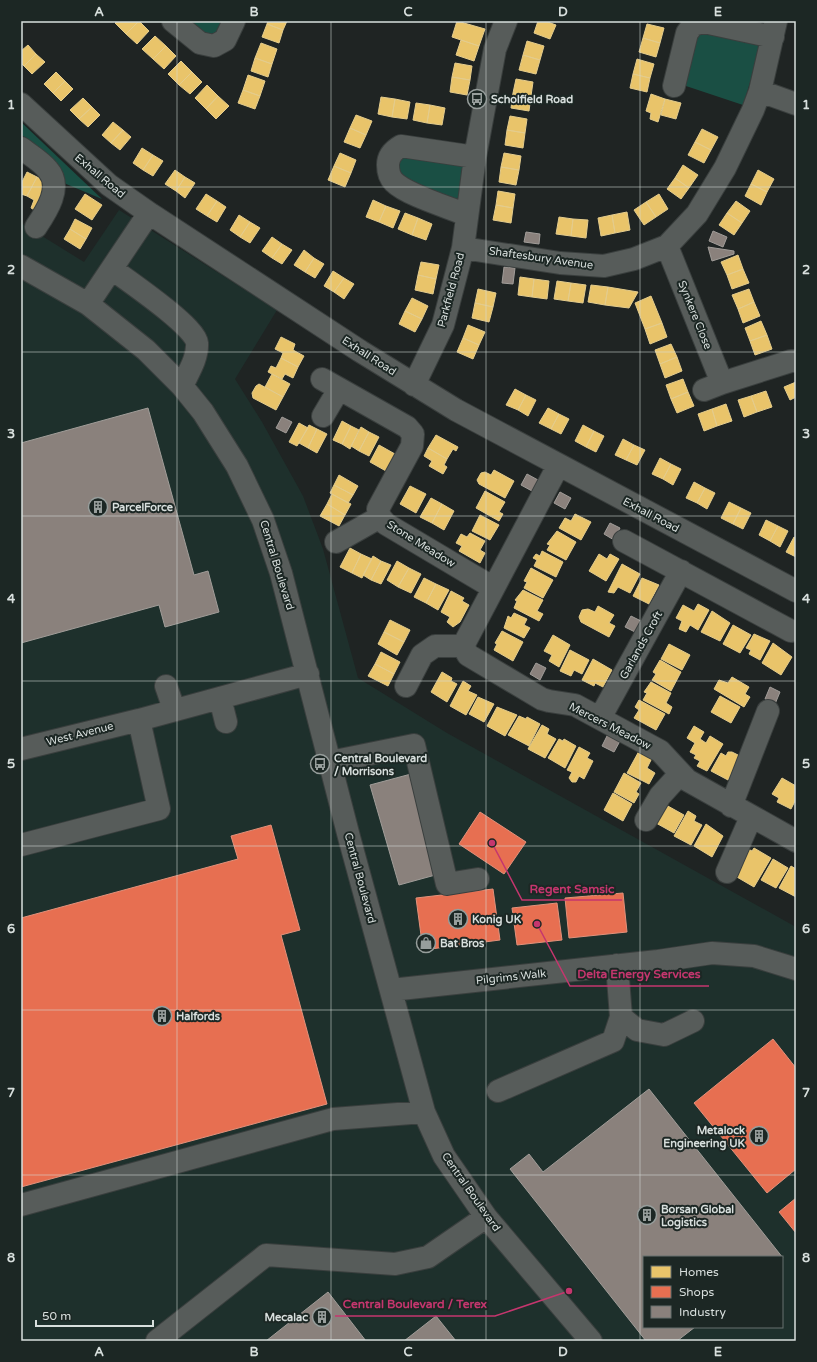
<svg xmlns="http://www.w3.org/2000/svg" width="817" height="1362" viewBox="0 0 817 1362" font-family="'Varela Round',sans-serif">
	<rect width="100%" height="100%" fill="#1f2423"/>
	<path fill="#1e302c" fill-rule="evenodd" d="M119,210L277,310L235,379L262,422L303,496L323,549L358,678L447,733L796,927V1341H21V223L84,262ZM644,1257H782V1327H644Z"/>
	<path fill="#1a4f44" d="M184,21H228L224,30L206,38Z
		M703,29L762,44L743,105L683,85L695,39Z
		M21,122L102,199L59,181L25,145L28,139L21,135Z
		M401,156L459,163L466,169L460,194L457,199L451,200L401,180L398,160Z"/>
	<path fill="#e9c46a" stroke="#e4cc8c" d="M118,21H139L126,34L115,23Z
		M139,21L149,31L137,44L126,34Z
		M268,21H287L283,30L267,24Z
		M457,21L485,29L479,46L452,37Z
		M538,21H545L556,25L550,39L534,33Z
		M267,24L283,30L279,43L262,37Z
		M647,24L664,28L660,43L643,38Z
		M155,36L166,46L153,59L142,49Z
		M643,38L660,43L656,57L639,52Z
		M461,40L479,46L474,61L456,55Z
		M527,41L544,46L540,60L523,55Z
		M261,43L277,49L272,64L255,58Z
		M28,45L36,54L24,66L21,63V51Z
		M166,46L176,56L164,69L153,59Z
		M36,54L45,62L32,74L24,66Z
		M523,55L540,60L536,74L519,70Z
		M255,58L272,64L268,77L251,71Z
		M637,59L654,64L650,78L633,74Z
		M181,61L192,72L179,85L168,74Z
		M455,63L472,66L470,80L452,77Z
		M56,72L65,81L53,93L44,84Z
		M192,72L202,82L190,94L179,85Z
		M633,74L650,78L647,92L630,88Z
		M248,75L265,81L260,96L243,90Z
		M452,77L470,80L467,95L450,92Z
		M516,79L533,82L531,96L513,93Z
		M65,81L73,89L61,101L53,93Z
		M207,85L218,96L206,109L195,98Z
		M243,90L260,96L255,109L238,103Z
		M513,93L531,96L529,111L511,108Z
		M651,94L665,99L658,122L650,119L651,113L646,111Z
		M218,96L229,106L216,119L206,109Z
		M381,97L395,99L392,117L378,114Z
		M83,98L92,107L79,119L70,110Z
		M395,99L410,102L407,119L392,117Z
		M665,99L681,103L676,119L661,115Z
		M416,103L430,105L427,123L413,120Z
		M430,105L445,108L442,125L427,123Z
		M92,107L100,115L88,127L79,119Z
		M356,115L372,121L366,135L350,128Z
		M510,116L527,119L525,133L507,130Z
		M113,122L123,130L111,143L102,135Z
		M350,128L366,135L360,148L344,142Z
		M702,129L718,137L711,150L695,142Z
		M123,130L131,137L120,150L111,143Z
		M507,130L525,133L523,148L505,145Z
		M695,142L711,150L704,163L688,155Z
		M142,148L153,155L143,170L133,163Z
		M340,153L356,160L351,173L334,166Z
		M504,153L521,156L519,170L501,167Z
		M153,155L163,161L153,176L143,170Z
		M683,165L698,175L689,188L675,178Z
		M334,166L351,173L345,187L328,180Z
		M501,167L519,170L516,185L499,182Z
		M175,170L185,177L176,191L165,184Z
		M758,170L774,179L767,192L751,184Z
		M27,172L37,177L27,196L21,194V184Z
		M37,177L48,183L40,198L44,200L38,212L31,208L34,200L27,196Z
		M185,177L195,183L185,198L176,191Z
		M675,178L689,188L681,199L667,189Z
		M751,184L767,192L761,205L745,196Z
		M498,191L515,194L513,208L496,205Z
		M85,194L102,205L92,220L75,209Z
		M206,194L217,201L207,216L196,209Z
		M659,194L668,209L656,217L646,202Z
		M373,200L386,206L379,222L366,217Z
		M217,201L226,207L217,222L207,216Z
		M736,201L750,211L742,223L727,213Z
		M646,202L656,217L644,225L634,210Z
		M496,205L513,208L511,223L493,220Z
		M386,206L400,211L393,228L379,222Z
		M627,212L630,230L615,233L612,215Z
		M405,213L418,218L412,235L398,229Z
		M727,213L742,223L734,235L719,225Z
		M239,215L250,222L240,237L230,230Z
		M612,215L615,233L601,236L598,218Z
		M559,217L573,219L571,236L556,234Z
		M418,218L432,224L426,240L412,235Z
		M75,219L92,228L86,239L70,229Z
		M573,219L588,220L586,238L571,236Z
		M250,222L260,228L250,243L240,237Z
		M70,229L86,239L80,249L64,239Z
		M272,237L282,244L272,258L262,251Z
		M282,244L292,250L282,264L272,258Z
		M304,250L314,258L305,272L294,265Z
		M738,255L743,269L727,275L721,262Z
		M314,258L324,264L315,278L305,272Z
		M421,262L439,265L436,279L418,275Z
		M743,269L749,283L732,289L727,275Z
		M333,271L344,278L334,292L324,286Z
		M418,275L436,279L433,294L415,290Z
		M520,277L534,279L532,297L518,295Z
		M344,278L354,284L344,299L334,292Z
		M534,279L549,281L547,299L532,297Z
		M557,281L571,283L568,301L554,299Z
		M571,283L586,285L583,303L568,301Z
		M591,285L608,287L605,305L588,302Z
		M608,287L638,292L629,308L605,305Z
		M478,289L496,293L493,307L475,303Z
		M749,289L754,302L738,309L732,295Z
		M651,296L662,323L645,329L635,303Z
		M412,298L428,306L422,319L405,311Z
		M754,302L760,316L743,323L738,309Z
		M475,303L493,307L489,322L472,318Z
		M405,311L422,319L415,332L399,324Z
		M761,321L767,335L750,341L745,328Z
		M662,323L667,337L650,344L645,329Z
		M468,325L485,332L479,345L463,338Z
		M767,335L772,349L755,355L750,341Z
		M281,337L295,344L293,350L304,356L298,367L281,358L283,353L275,349Z
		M463,338L479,345L473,359L457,352Z
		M671,344L677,357L660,364L655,350Z
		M677,357L682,371L665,378L660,364Z
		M281,358L298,367L293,378L285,374L282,379L268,372L271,366L276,368Z
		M272,374L290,384L283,397L265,387Z
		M683,379L688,392L671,399L666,385Z
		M796,382V397L790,400L784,387Z
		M259,384L283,397L276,410L253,398L252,393L256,386Z
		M515,389L526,395L518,410L506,405Z
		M766,391L772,407L757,412L751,396Z
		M688,392L694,406L677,413L671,399Z
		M526,395L536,400L528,416L518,410Z
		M751,396L757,412L744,417L738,400Z
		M726,404L732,421L717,426L712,409Z
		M548,408L559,414L551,429L539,423Z
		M712,409L717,426L704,431L698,414Z
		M559,414L569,419L561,434L551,429Z
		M342,421L351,426L342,444L333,440Z
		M299,423L308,428L297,446L289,442Z
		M309,425L317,429L308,448L299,443Z
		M583,425L594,431L586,447L575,441Z
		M351,426L359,430L350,449L342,444Z
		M361,427L369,432L359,451L351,446Z
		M317,429L327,434L317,453L308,448Z
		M594,431L604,436L596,452L586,447Z
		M369,432L379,437L369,456L359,451Z
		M436,435L458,447L456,451L453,449L447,459L428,448Z
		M623,439L634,445L626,460L615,455Z
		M379,445L395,454L386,471L370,462Z
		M634,445L645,450L637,465L626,460Z
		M428,448L447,459L444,465L447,467L443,474L429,466L432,461L424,456Z
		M660,458L671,464L663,479L652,474Z
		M671,464L681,469L673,485L663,479Z
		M494,470L514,481L505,498L479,484L477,480L481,473L485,472L491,475Z
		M339,475L358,486L353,495L334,485Z
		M694,482L705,488L697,503L686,498Z
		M334,485L353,495L348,503L330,493Z
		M410,486L426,494L416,513L400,504Z
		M705,488L715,493L707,509L697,503Z
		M485,491L505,502L499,512L503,514L499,521L476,508Z
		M332,494L351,504L345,515L327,504Z
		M431,498L442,504L432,523L420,517Z
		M729,502L741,508L733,524L721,518Z
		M327,504L345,515L339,526L320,516Z
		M442,504L454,511L444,530L432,523Z
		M741,508L751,513L743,529L733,524Z
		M575,514L591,522L581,540L559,528L565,518L571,521Z
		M480,515L499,525L490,540L472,531Z
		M766,520L778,526L770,541L759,535Z
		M778,526L788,531L780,547L770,541Z
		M557,531L576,542L566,560L547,550L550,545L547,544Z
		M470,533L485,541L480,550L485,553L480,563L459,551L462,546L456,543L461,534L467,537Z
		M794,537L796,538V557L786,552Z
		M350,548L361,554L352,573L340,567Z
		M542,551L563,562L556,577L534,566L537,560L533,558L536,554L540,556Z
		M361,554L372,559L362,578L352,573Z
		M599,554L607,559L610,554L619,559L606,581L589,571Z
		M373,556L381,561L371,580L363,575Z
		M381,561L391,565L381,584L371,580Z
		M397,561L409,568L398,587L387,580Z
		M622,564L640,574L630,593L618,587L614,593L608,592Z
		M409,568L421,574L411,593L398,587Z
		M531,568L553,580L543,598L524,588L527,582L524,581Z
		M424,578L436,584L426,603L414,597Z
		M642,578L659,585L649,604L633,596Z
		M436,584L449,590L438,610L426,603Z
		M523,590L543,600L537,611L543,614L539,621L514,608L517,601L515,600Z
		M451,591L464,598L462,601L469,605L460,622L453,627L447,622L450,617L441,612Z
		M698,604L709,610L698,630L690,625L686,632L679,629L682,621L676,618L683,605L694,611Z
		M598,606L614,615L609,623L615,626L609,637L581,622L579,617L582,610L588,609L595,612Z
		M712,611L730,623L720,641L701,632Z
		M514,613L527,619L524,625L530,628L524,638L504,628L508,616L511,618Z
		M390,620L410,630L404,642L384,632Z
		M733,625L751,635L740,653L723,644Z
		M502,631L523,642L513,661L494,650L497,644L495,643Z
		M384,632L404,642L397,655L378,644Z
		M754,634L770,641L760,660L749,654L751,650L746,648Z
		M553,635L570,645L559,667L549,661L552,655L544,651Z
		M773,643L792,657L781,675L762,663Z
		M669,644L690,655L682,670L661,659Z
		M570,650L589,660L582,674L574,670L571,676L560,671Z
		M381,652L400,662L394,674L375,664Z
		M593,659L612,670L603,687L595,683L594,686L582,680Z
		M660,660L681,672L671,691L652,680L656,674L653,672Z
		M375,664L394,674L388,686L368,676Z
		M442,672L452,678L451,681L457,684L447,702L431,692Z
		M732,677L749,687L745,694L750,697L744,707L714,689L719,680L728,683Z
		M463,681L471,686L468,691L477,695L466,715L450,706Z
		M651,682L671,693L666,703L672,707L669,714L643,700L647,693L644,692Z
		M720,696L740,707L731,723L711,712Z
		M478,697L494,704L484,722L469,714Z
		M639,700L665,714L656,730L634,718L639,710L635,707Z
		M497,707L517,715L505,736L487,726Z
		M519,716L526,719L527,717L540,724L529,746L508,735Z
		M542,725L549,729L547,734L556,739L545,758L528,749Z
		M694,726L704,732L700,739L706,743L710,736L723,744L707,771L697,766L700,761L694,758L696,755L690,752L695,743L687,738Z
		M559,739L563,741L564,739L576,746L565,768L548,758Z
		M579,747L590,753L587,758L593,761L584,779L579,776L576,782H572L569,778L572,772L567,770Z
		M639,751L652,758L647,768L655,773L649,784L627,773Z
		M728,752H732L738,755L740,758L728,780L711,771L721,753L726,756Z
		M624,773L641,783L636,792L639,794L634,803L614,792Z
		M782,778L796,786V799L791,809L777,802L779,798L772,794Z
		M613,793L632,804L623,821L604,810Z
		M666,805L684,815L674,833L656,823Z
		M688,811L696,816L694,821L702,825L691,845L674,836Z
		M706,824L723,836L712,857L694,846Z
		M746,848L752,851L754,848L771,858L754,887L730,873Z
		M773,859L788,868L776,888L761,880Z
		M791,866L796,869V897L779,888Z"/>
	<path fill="#e76f51" stroke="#e2917b" d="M480,812L526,842L504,874L459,844Z
		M271,825L300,930L281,935L327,1104L21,1187V918L238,859L231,836Z
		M493,889L500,940L423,950L416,898Z
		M623,893L627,932L569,938L565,898Z
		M557,903L562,940L517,945L512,908Z
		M773,1039L796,1068V1169L767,1193L694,1103Z
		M796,1198V1233L779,1212Z"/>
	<path fill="#8a817c" stroke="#a19d99" d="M713,231L727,237L723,247L709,241Z
		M526,232L540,234L539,244L524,242Z
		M708,247L734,251V254L712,261Z
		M504,267L515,268L513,284L502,283Z
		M148,408L194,575L208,571L219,612L165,627L159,605L21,643V443Z
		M282,417L292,422L286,433L276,428Z
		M527,474L538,480L532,491L521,485Z
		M560,492L571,498L565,509L554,503Z
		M610,523L620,528L614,540L604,534Z
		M631,616L641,621L635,632L625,627Z
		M536,663L546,668L540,680L530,674Z
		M770,687L780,692L775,704L765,699Z
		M608,734L620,741L614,752L602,746Z
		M411,774L439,874L399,885L370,785Z
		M649,1089L783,1258L644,1257V1327H695L677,1341H646L510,1169L529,1154L543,1172Z
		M328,1292L366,1341H266Z
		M436,1316L456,1341H404Z"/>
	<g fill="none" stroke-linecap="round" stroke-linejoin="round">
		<defs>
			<path id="minor" d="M173,21L200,43L214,46L225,40L234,21
				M674,86L687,33L693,25L704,22L773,37
				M760,91L796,104
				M21,104L109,185L149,213L360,351L456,410L796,591
				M21,148C30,155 41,161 48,170C63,187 46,212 36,227
				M467,215C448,207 407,195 394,182C389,177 388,172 388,165C388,156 394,150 401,146L475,157
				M667,246L722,383L791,361H796
				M463,248L560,263L604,266L634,259L667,246L697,214L725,168L753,110L760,91L776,21
				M21,266L88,304L146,350L182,386L203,412L237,466L263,520L281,573L349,837L424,1112L444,1156L486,1217L591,1341
				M112,269C127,280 196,327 197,343C198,358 188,373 182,386
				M88,304L149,213
				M322,379L407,427L413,434L412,446L378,509L380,517L386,524L492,587
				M414,385L443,325L463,248L475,157L495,49L506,21
				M704,390L722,383
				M323,416L339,389
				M624,541L791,631
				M336,542L380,517
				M463,646L468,655L542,699L549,701L575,705L660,751L687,780L796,841
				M463,646L558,466
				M166,686L174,709
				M406,686L422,655L435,646H463
				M220,698L226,722
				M600,718L681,571
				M21,749L139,720L308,674
				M330,762L414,745L447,884L478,879
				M731,806L768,711
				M646,820L660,796L680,774
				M21,845L159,809L139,720
				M727,872L751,817
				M617,965L621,1017L637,1030L664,1035L693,1021
				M391,990L658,961L712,953L754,956L796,969
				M498,1091L613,1041L621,1017
				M21,1205L333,1119L424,1112
				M157,1341L266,1255L395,1264L428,1257L486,1217"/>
		</defs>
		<use href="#minor" stroke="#3a3f3e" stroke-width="24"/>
		<use href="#minor" stroke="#575c5a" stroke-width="22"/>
	</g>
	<path fill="none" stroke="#d8dfdd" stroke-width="1" stroke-opacity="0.55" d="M177,21V1341M331,21V1341M486,21V1341M640,21V1341M21,187H796M21,352H796M21,516H796M21,681H796M21,846H796M21,1010H796M21,1175H796"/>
	<defs>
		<symbol id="bus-ring" viewBox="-11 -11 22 22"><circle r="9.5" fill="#1c2724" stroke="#979e9c" stroke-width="1.5"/><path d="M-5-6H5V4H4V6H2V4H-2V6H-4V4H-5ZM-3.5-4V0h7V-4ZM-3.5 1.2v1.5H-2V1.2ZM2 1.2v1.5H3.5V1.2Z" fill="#979e9c"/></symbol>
		<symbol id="building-ring" viewBox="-11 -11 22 22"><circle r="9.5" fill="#1c2724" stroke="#979e9c" stroke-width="1.5"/><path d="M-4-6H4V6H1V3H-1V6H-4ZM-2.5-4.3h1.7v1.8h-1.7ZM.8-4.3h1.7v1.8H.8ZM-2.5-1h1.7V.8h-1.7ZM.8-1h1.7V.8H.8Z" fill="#979e9c"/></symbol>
		<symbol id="shop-ring" viewBox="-11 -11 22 22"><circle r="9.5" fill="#1c2724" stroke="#979e9c" stroke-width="1.5"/><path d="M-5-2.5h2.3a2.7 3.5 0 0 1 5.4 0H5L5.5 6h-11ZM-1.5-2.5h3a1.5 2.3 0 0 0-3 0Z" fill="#979e9c"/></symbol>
	</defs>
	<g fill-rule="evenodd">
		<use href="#bus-ring" x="466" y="88" width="22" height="22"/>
		<use href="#building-ring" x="87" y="496" width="22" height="22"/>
		<use href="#bus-ring" x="309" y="753" width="22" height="22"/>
		<use href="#building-ring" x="447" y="908" width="22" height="22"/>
		<use href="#shop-ring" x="415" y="932" width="22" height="22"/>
		<use href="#building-ring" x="151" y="1005" width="22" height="22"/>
		<use href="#building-ring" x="748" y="1125" width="22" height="22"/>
		<use href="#building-ring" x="636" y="1204" width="22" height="22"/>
		<use href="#building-ring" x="311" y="1306" width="22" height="22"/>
	</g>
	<g text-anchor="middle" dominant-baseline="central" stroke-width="4" stroke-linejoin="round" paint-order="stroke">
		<g font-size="11" font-weight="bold" fill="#d8dfdd" stroke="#1c2724" text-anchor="start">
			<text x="491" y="99">Scholfield Road</text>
			<text x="112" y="507">ParcelForce</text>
			<text x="334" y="758">Central Boulevard<tspan x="334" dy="13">/ Morrisons</tspan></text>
			<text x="472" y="919">Konig UK</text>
			<text x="440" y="943">Bat Bros</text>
			<text x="176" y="1016">Halfords</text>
			<text x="745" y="1130" text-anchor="end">Metalock<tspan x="745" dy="13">Engineering UK</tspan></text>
			<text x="661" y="1209">Borsan Global<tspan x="661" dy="13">Logistics</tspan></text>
			<text x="308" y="1317" text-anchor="end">Mecalac</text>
		</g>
		<g font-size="11" fill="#d8dfdd" stroke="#1c2724">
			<text transform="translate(100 176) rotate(40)">Exhall Road</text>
			<text transform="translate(541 258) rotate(8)">Shaftesbury Avenue</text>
			<text transform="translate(451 290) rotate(-75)">Parkfield Road</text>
			<text transform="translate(695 315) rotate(68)">Synkere Close</text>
			<text transform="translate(369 356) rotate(33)">Exhall Road</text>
			<text transform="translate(651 515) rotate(28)">Exhall Road</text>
			<text transform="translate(421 544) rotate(32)">Stone Meadow</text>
			<text transform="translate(277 565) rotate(73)">Central Boulevard</text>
			<text transform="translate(641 645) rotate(-61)">Garlands Croft</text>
			<text transform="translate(610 726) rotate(27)">Mercers Meadow</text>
			<text transform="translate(80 734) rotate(-14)">West Avenue</text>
			<text transform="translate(360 878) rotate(75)">Central Boulevard</text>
			<text transform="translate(511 977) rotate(-6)">Pilgrims Walk</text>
			<text transform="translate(471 1192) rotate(55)">Central Boulevard</text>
		</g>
	</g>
	<path fill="none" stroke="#c5366e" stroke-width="1.5" d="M492 843L522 900H622M537 924L570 986H709M569 1291L495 1316H335"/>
	<g fill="#c5366e" stroke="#1c2724" stroke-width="1.5">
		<circle cx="492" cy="843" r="4"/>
		<circle cx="537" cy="924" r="4"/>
		<circle cx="569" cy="1291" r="4"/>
	</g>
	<g font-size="12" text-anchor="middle" font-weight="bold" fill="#c5366e" stroke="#1c2724" stroke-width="4" stroke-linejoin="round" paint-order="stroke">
		<text x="572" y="893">Regent Samsic</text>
		<text x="639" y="978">Delta Energy Services</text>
		<text x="415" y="1308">Central Boulevard / Terex</text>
	</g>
	<rect width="817" height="1362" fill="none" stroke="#1c2724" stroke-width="44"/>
	<rect x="643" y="1256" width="140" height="72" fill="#1c2724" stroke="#67716e"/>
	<rect x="651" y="1266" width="20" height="12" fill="#e9c46a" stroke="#67716e"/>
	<text x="679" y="1276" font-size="12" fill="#d8dfdd">Homes</text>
	<rect x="651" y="1286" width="20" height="12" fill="#e76f51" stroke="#67716e"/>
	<text x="679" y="1296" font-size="12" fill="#d8dfdd">Shops</text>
	<rect x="651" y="1306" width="20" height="12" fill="#8a817c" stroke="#67716e"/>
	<text x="679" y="1316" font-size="12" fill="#d8dfdd">Industry</text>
	<path d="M36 1320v6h117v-6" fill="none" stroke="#d8dfdd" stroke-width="2"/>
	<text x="42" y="1320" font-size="12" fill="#d8dfdd" stroke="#1c2724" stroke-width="3" paint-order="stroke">50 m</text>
	<rect x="22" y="22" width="773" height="1318" fill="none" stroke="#d8dfdd" stroke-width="1.5"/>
	<g font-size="13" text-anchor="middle" font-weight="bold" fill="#d8dfdd">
		<text x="99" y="16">A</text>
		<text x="254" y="16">B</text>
		<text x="408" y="16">C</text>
		<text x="563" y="16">D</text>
		<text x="718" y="16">E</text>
		<text x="11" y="109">1</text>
		<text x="806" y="109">1</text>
		<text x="11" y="274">2</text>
		<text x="806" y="274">2</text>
		<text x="11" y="438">3</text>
		<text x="806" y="438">3</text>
		<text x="11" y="603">4</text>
		<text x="806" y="603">4</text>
		<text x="11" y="768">5</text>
		<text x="806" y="768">5</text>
		<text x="11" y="933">6</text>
		<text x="806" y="933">6</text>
		<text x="11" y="1097">7</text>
		<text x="806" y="1097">7</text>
		<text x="11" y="1262">8</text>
		<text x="806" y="1262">8</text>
		<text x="99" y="1356">A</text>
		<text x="254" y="1356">B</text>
		<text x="408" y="1356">C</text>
		<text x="563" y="1356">D</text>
		<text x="718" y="1356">E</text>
	</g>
</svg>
